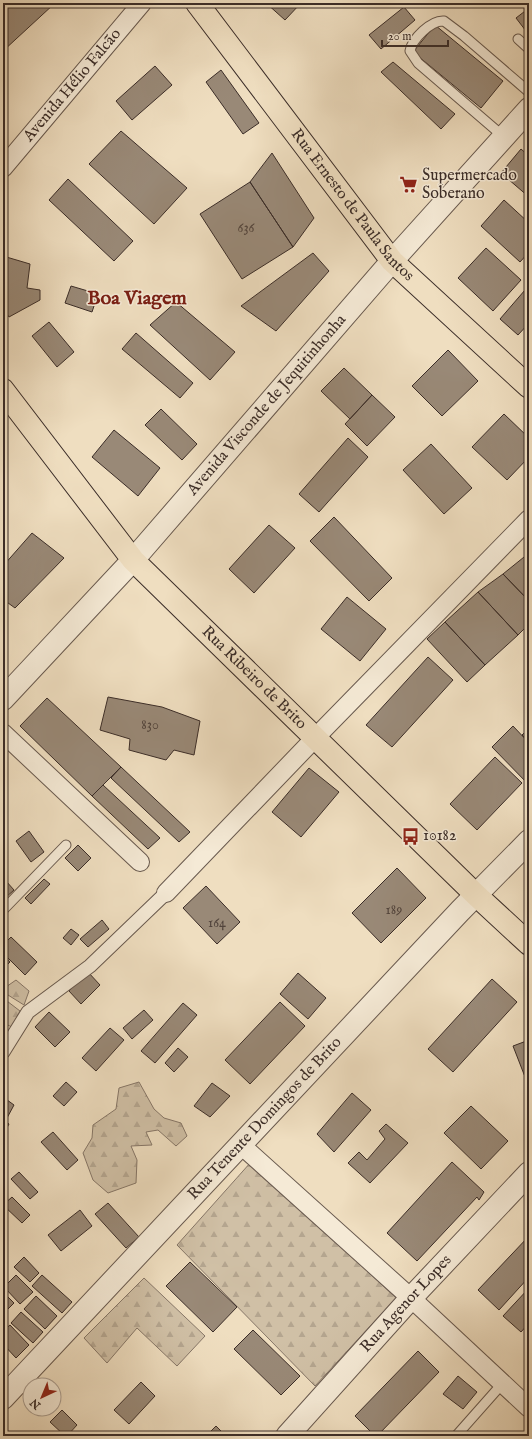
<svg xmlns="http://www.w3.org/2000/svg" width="532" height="1439" viewBox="0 0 532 1439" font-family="'IM FELL English',serif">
	<defs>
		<pattern id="forest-firs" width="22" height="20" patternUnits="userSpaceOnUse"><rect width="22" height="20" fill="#d0c0a6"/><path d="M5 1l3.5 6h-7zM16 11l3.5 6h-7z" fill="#b4a58f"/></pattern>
	</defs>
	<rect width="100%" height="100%" fill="#efdec0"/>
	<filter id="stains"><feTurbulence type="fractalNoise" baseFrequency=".005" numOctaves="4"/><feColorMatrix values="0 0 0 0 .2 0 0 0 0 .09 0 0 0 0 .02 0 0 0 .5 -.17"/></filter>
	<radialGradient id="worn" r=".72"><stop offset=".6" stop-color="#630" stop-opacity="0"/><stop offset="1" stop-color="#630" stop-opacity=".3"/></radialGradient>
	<path fill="url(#forest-firs)" stroke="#867667" d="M16,980L29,991L24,1005L8,995L3,998L20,1011L12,1027L3,1023V989Z
		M139,1082L154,1109L164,1118L181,1123L187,1136L176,1146L158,1130L146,1132L152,1145L131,1146L137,1160L136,1183L108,1193L93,1180L83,1153L92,1138L93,1125L116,1109L119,1088Z
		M251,1162L396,1298L315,1386L177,1245Z
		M144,1278L205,1336L177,1366L137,1328L107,1363L84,1338Z"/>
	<path fill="#998977" stroke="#3b2d28" d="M3,3H53L54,4L3,51Z
		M266,3H301L285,20Z
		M404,7L415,20L381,49L369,35Z
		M529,8V35L516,18Z
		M435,25L503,81L481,108L413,52Z
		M393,62L455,114L441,129L381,72Z
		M155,66L172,85L132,120L116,101Z
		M221,70L259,123L243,134L206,82Z
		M121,131L187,188L154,224L89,164Z
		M521,149L529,156V197L501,173Z
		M272,153L314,218L293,247L250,182Z
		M68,179L133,241L114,261L49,200Z
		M250,182L293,247L242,279L200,214Z
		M504,200L529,223V252L520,262L481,226Z
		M486,248L521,280L493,311L458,278Z
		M313,253L329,271L276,331L241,306Z
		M3,256L30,264L27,288L40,290V300L9,317L3,308Z
		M71,286L98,294L92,312L65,303Z
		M525,290L529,293V323L518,335L500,319Z
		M176,302L235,352L210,380L150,325Z
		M49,322L74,352L57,367L32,336Z
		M136,333L193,383L180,398L122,349Z
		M448,350L478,381L442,416L412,386Z
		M344,368L372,395L350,419L321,391Z
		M372,395L395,417L367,446L345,424Z
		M161,409L197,444L182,460L145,425Z
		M504,414L529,438V457L507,480L472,447Z
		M114,430L160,468L138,496L92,457Z
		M348,438L368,457L319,512L299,494Z
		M431,444L472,488L444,514L403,470Z
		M334,517L392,578L369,601L310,541Z
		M269,525L295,548L254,593L229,569Z
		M32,533L64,558L15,608L4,600L7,595L3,590V566Z
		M529,553V601L503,574Z
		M503,574L529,601V624L518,635L478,592Z
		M478,592L518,635L485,665L445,622Z
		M347,597L386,629L360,661L321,629Z
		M445,622L485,665L467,682L427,639Z
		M428,657L453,680L392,747L366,725Z
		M108,697L162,707L200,721L194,755L174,750L166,760L129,750L130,739L100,730Z
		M47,698L121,767L92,796L20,726Z
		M513,726L529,743V785L492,747Z
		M529,728V742L522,735Z
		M495,757L522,783L477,830L450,804Z
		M121,767L190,832L179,842L111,778Z
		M309,768L339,792L301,837L272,812Z
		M103,785L160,838L148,849L92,796Z
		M29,831L44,852L31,862L16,841Z
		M78,845L91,858L78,871L65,858Z
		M397,868L426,898L381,943L352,913Z
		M44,879L50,884L31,904L25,898Z
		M6,881L14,890L4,899L3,898V884Z
		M206,886L240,922L217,944L183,908Z
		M102,920L109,929L88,947L80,939Z
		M71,929L79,935L71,945L63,938Z
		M11,937L37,962L25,975L3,953V945Z
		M3,954L10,962L3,969Z
		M88,972L100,985L81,1004L69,991Z
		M298,973L326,998L308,1019L280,994Z
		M492,979L517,1002L453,1072L428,1049Z
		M280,1002L305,1026L250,1084L225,1060Z
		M183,1003L197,1015L155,1063L141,1051Z
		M144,1010L153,1020L132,1039L123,1028Z
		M49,1012L70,1032L55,1047L35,1027Z
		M110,1028L124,1040L96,1071L82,1058Z
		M529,1040V1081L527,1082L513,1046Z
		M178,1048L188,1057L174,1072L165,1063Z
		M66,1082L77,1092L64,1106L53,1096Z
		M212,1083L230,1096L210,1117L194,1106Z
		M352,1093L371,1110L334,1152L317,1134Z
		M3,1097L14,1105L7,1118L3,1115Z
		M471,1106L508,1141L481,1169L444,1133Z
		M3,1120L9,1124L3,1135Z
		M386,1124L408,1143L370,1183L348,1163L359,1152L367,1160L385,1139L379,1131Z
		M53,1132L78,1160L67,1170L41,1142Z
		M452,1162L484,1192L479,1200L477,1197L417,1261L387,1233Z
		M19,1172L38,1192L30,1199L11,1179Z
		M12,1197L30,1215L22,1223L3,1205Z
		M108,1203L139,1237L126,1248L95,1214Z
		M80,1210L92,1226L61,1251L48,1235Z
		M529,1236V1277L499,1310L478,1290Z
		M3,1250L7,1254L3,1258Z
		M24,1257L39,1273L30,1282L14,1267Z
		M190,1262L237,1307L213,1332L166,1286Z
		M16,1275L33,1292L20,1304L4,1287Z
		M42,1275L72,1302L62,1313L32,1286Z
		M529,1288V1323L521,1332L503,1316Z
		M3,1292L14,1303L3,1314Z
		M36,1296L57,1316L45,1329L24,1309Z
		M21,1312L43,1332L33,1343L11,1323Z
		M10,1325L29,1345L16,1358L3,1344V1331Z
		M253,1330L300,1376L281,1395L234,1349Z
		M418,1351L439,1372L377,1436H375L355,1416Z
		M458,1376L477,1392L463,1409L443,1394Z
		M141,1382L155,1396L129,1424L114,1410Z
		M62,1410L77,1425L67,1436H65L50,1422Z
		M216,1426L226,1436H206Z"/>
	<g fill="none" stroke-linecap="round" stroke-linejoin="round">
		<defs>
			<path id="service" d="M518,39L529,49
				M504,137L418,63L410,51C412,39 431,20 444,21L464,36L529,92
				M3,910L66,845
				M456,1436L502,1384"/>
			<path id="pedestrian" d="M3,1052L28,1012L90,966L166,893"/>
			<g id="minor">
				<path id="s1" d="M3,168L142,3"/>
				<path d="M3,733L140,862"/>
				<path d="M166,893L315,738L529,519"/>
				<path d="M241,1145L411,1298L529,1408"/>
			</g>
			<g id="tertiary">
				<path id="s2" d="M3,699L133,560L392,261L529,109"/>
				<path id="s3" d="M3,1398L460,911L529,841"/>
				<path id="s4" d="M287,1436L411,1298L529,1173"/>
			</g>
			<g id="primary">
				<path id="s5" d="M197,3L392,261L529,387"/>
				<path id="s6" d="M3,390L133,560L476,895L529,944"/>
			</g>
		</defs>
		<use href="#service" stroke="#68594e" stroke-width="11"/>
		<use href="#pedestrian" stroke="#68594e" stroke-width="15"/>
		<use href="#minor" stroke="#68594e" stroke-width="20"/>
		<use href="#tertiary" stroke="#68594e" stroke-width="24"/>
		<use href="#primary" stroke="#3b2d28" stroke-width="24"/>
		<use href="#service" stroke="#f5ead6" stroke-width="9"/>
		<use href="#pedestrian" stroke="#f5ead6" stroke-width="13"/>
		<use href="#minor" stroke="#f5ead6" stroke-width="18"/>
		<use href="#tertiary" stroke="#f5ead6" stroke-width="22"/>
		<use href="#primary" stroke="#efdec0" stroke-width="22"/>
	</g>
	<defs>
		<symbol id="supermarket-bare" viewBox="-9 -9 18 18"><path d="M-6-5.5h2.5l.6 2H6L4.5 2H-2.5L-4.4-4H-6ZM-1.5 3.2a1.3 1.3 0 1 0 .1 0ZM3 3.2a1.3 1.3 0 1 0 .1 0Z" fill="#8f2418" stroke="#f5ead6" stroke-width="2.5" paint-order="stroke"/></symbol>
		<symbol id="bus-bare" viewBox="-9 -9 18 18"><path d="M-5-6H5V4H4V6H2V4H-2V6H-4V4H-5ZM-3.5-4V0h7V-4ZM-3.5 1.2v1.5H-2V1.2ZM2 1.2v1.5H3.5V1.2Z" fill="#8f2418" stroke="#f5ead6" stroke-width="2.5" paint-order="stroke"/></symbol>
	</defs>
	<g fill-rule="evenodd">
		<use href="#supermarket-bare" x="396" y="172" width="25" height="25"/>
		<use href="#bus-bare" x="398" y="824" width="25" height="25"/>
	</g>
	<g text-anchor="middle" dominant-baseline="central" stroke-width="3" stroke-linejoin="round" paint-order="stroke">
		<g font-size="14" fill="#52443c">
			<text x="246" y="228">636</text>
			<text x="150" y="725">830</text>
			<text x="394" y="910">189</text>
			<text x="217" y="923">164</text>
		</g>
		<g font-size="16" fill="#3b2d28" stroke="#f5ead6">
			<text stroke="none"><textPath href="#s1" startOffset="108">Avenida Hélio Falcão</textPath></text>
			<text stroke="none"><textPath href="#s5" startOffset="255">Rua Ernesto de Paula Santos</textPath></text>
			<text stroke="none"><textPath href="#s2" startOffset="395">Avenida Visconde de Jequitinhonha</textPath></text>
			<text stroke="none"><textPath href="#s6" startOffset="383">Rua Ribeiro de Brito</textPath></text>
			<text stroke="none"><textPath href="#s3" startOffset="383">Rua Tenente Domingos de Brito</textPath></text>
			<text stroke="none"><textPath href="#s4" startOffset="178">Rua Agenor Lopes</textPath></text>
		</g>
		<g font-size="16" fill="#3b2d28" stroke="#f5ead6" text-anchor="start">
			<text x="422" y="176">Supermercado<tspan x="422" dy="18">Soberano</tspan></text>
			<text x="423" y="836">10182</text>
		</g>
		<g font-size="20" font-weight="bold" fill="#7a1f14" stroke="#f5ead6">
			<text x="137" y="298">Boa Viagem</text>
		</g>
	</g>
	<rect width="532" height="1439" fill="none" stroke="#efdec0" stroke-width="16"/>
	<rect x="4" y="4" width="524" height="1431" fill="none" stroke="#3b2d28" stroke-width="2"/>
	<rect x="8" y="8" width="516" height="1423" fill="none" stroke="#3b2d28"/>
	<g transform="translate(42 1397) rotate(224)"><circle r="19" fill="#f5ead6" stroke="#ab9e90"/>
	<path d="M0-3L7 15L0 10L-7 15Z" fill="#8f2418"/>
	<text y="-6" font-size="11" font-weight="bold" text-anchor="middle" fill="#3b2d28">N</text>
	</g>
	<path d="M382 40v6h66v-6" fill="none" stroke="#3b2d28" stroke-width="2"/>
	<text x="388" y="40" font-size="12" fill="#3b2d28" stroke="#f5ead6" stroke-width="3" paint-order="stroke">20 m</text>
	<rect width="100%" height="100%" filter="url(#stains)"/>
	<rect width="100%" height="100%" fill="url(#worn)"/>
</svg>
